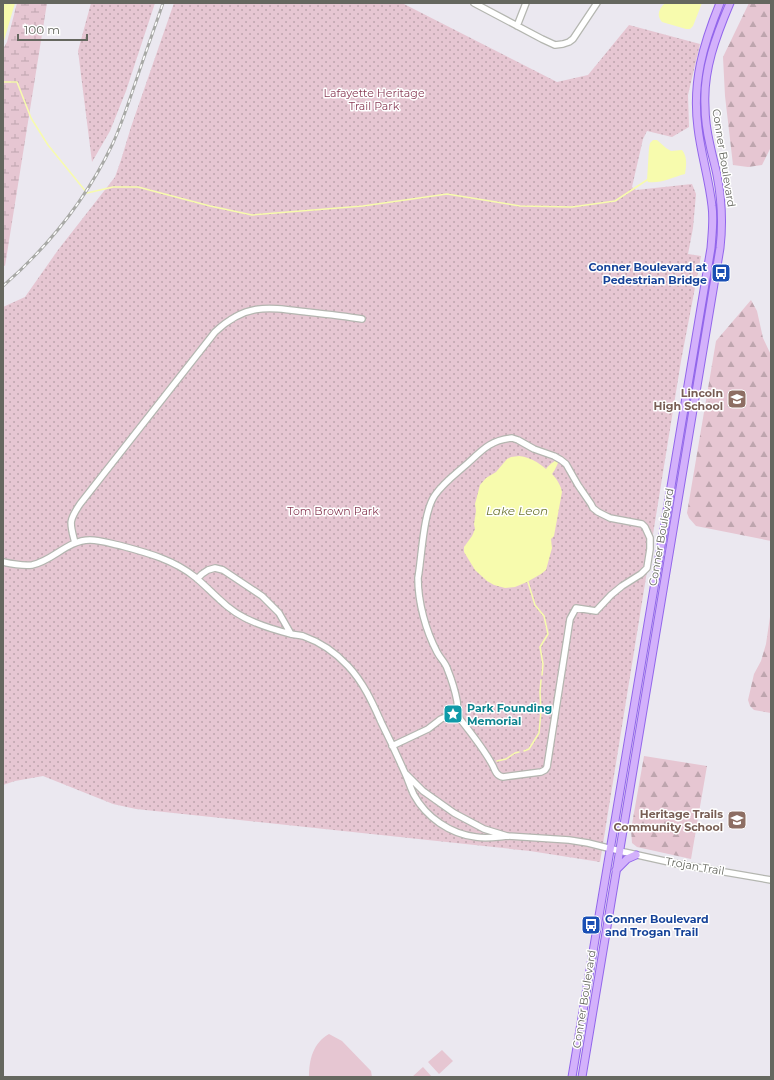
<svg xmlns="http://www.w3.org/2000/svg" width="774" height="1080" viewBox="0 0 774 1080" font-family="Montserrat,sans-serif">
	<defs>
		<pattern id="forest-firs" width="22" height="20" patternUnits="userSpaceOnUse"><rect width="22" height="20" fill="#e6c6d2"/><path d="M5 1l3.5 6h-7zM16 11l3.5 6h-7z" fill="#bea5ae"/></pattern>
		<pattern id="wetland-marsh" width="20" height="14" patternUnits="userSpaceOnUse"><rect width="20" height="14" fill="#e6c6d2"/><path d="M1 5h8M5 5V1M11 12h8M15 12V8" fill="none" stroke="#bea5ae"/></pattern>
		<pattern id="park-dots" width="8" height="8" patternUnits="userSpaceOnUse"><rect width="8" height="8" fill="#e6c6d2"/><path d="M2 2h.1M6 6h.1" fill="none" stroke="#bea5ae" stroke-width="1.8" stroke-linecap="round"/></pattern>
	</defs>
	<rect width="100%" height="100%" fill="#ebe8f0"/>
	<path fill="#e6c6d2" d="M329,1034L342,1041L371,1071L372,1077H309C309,1060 313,1043 329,1034Z
		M442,1050L453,1061L439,1074L428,1062Z
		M423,1067L432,1077H412Z"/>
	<path fill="url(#forest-firs)" d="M749,3H771V147L762,165L748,167L733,165L725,96L723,57Z
		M751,300L757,311L763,338L771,355V541L696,526L689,518L687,513L716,341Z
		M771,610V713L754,710L750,706L748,700L754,674L761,661L766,644Z
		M644,756L707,766L691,859L637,847L632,843L631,830Z"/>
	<path fill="url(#wetland-marsh)" d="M17,3H47L5,266L3,265V49L7,42Z"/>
	<path fill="url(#park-dots)" d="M91,3H155L126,91L110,131L92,162L78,51Z
		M174,3H402L557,82L588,75L629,25L700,44L688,95L689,127L672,137L647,131L643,139L632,187L636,190L692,184L696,194L693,228L688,254L701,256L681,361L600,862L530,851L136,809L113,804L43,776L15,781L3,785V307L25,297L58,250L115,177L121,160L131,127Z"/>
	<path fill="#f7fbad" d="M3,3H15L3,44Z
		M665,3H702L693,26L690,29H686L662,22C656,15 659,9 665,3Z
		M653,140H657L666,148L671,151L682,150C688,157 686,167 685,174C673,177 660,184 648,182L647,180L649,148L650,143Z
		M519,456C529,457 538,462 546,469C550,463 556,461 561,456V457C558,462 556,469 552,474C557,479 561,486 562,492L554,536L551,539L552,548L546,570L541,574L527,582L515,587L505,588L494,585L487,581L475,570L464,552V547L472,536L475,529L474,524L476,511L475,504L480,485L486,478L496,472L507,459L511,457Z"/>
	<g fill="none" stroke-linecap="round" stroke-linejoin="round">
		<path stroke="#f7fbad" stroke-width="1.5" d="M3,82H17L31,118L48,145L87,193L113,187H138L210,206L252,215L363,206L447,194L520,206L572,207L615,201L647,180
			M528,582L535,605L544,616L548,634L540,647L543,664L542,675
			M524,751L529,749L539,733L541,711L540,692L541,680
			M497,761L506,759L515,753L519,752"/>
		<defs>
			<path id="minor" d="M474,3L542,39L555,45L563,44L569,42L573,39L597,3
				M517,26L526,3
				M512,438L518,440L534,449L554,456L561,460L566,464L578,485L591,504L593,508L598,512L610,518L642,524L645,527L650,538V549L647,568L641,574L622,586L611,595L596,611L576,608L570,619L547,767L545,770L541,772L503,777C497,776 495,771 493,766C484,749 472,734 460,719C457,712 458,708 457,701C455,690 451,678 447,668C445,662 440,658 437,652C426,631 418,603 418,578C422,556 423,512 435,495C444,482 457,473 468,463C483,449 491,440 512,438Z
				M75,543C70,523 68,522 80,504L215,332C246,303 267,307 307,312C325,314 343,316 362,319
				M3,562C12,564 22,566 32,565C53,561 67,540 90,540C101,540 112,544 122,546C148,553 174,560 195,577C212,591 225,608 245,618C259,625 275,630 291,634C295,635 299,635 303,636C320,642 336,653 348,666C364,683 373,704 382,724C390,740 397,755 404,771C408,779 410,787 414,795C426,817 450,834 476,837C486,839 497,837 508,836
				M197,579L202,574L208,570L215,568L223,570L262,596L279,613L291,634
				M392,746L428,729L441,719L458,712
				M406,774L423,791L454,813L484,829L507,836L569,840L588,843L624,852L678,864L771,880"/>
			<path id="major" d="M616,870L627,859L636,855
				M572,1077L711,248C712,234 714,220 712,206C709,179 701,154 698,128C692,82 703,45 720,3
				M582,1077L720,248C723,222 722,201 717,175C715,165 712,155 710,145C707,132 705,119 705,106C703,70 716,36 730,3"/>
		</defs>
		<use href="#minor" stroke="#b4b6b0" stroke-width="8"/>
		<use href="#major" stroke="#9266eb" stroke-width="9"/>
		<use href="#minor" stroke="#fff" stroke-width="5.5"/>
		<use href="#major" stroke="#d3b1fb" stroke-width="7"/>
		<defs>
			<path id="rail" d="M3,286C49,246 87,198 113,143C123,121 130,98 138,75C146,51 155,27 163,3"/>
		</defs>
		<use href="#rail" stroke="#a8a9a6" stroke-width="3"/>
		<use href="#rail" stroke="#fff" stroke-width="1.5" stroke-dasharray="4.5" stroke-linecap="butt"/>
	</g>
	<defs>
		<symbol id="bus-square" viewBox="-11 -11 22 22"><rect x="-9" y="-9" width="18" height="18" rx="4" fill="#1a4fb4" stroke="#fff"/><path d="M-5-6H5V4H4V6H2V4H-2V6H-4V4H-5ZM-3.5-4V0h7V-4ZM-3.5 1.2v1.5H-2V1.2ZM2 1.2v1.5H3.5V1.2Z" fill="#fff"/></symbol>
		<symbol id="school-square" viewBox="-11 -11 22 22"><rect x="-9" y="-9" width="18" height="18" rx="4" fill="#8d6e63" stroke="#fff"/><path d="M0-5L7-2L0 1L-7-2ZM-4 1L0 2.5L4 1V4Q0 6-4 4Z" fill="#fff"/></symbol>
		<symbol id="sight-square" viewBox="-11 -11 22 22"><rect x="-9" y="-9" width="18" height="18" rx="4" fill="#0f9aa8" stroke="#fff"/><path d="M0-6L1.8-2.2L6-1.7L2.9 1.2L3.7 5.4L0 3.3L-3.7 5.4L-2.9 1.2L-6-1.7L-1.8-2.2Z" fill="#fff"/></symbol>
	</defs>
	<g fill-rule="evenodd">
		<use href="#bus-square" x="710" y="262" width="22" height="22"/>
		<use href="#school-square" x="726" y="388" width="22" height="22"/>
		<use href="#sight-square" x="442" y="703" width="22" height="22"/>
		<use href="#school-square" x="726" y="809" width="22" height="22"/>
		<use href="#bus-square" x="580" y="914" width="22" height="22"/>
	</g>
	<g text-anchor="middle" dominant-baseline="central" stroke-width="3" stroke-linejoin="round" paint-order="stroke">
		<g font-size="11" fill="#893c56" stroke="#fff">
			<text x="374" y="93">Lafayette Heritage<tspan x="374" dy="13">Trail Park</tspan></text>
			<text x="333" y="511">Tom Brown Park</text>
		</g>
		<g font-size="11" fill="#65675f" stroke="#fff">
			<text transform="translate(724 158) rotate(81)">Conner Boulevard</text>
			<text transform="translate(661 537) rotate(-80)">Conner Boulevard</text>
			<text transform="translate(695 866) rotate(10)">Trojan Trail</text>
			<text transform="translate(584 999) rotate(-81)">Conner Boulevard</text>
		</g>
		<g font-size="11" font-weight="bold" fill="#164399" stroke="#fff" text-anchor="end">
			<text x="707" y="267">Conner Boulevard at<tspan x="707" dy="13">Pedestrian Bridge</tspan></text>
			<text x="605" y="919" text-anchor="start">Conner Boulevard<tspan x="605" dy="13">and Trogan Trail</tspan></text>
		</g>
		<g font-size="11" font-weight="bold" fill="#785e54" stroke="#fff" text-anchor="end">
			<text x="723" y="393">Lincoln<tspan x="723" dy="13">High School</tspan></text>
			<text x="723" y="814">Heritage Trails<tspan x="723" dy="13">Community School</tspan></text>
		</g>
		<g font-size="11" font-weight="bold" fill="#0d838f" stroke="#fff" text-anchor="start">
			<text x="467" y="708">Park Founding<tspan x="467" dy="13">Memorial</tspan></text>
		</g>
		<g font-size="12" font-style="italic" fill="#707936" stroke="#fff">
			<text x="517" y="510">Lake Leon</text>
		</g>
	</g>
	<rect width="774" height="1080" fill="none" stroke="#65675f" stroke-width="8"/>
	<path d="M18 34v6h69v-6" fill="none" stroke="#65675f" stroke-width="2"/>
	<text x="24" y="34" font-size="12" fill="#65675f" stroke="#ffffff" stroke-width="3" paint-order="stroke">100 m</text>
</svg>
